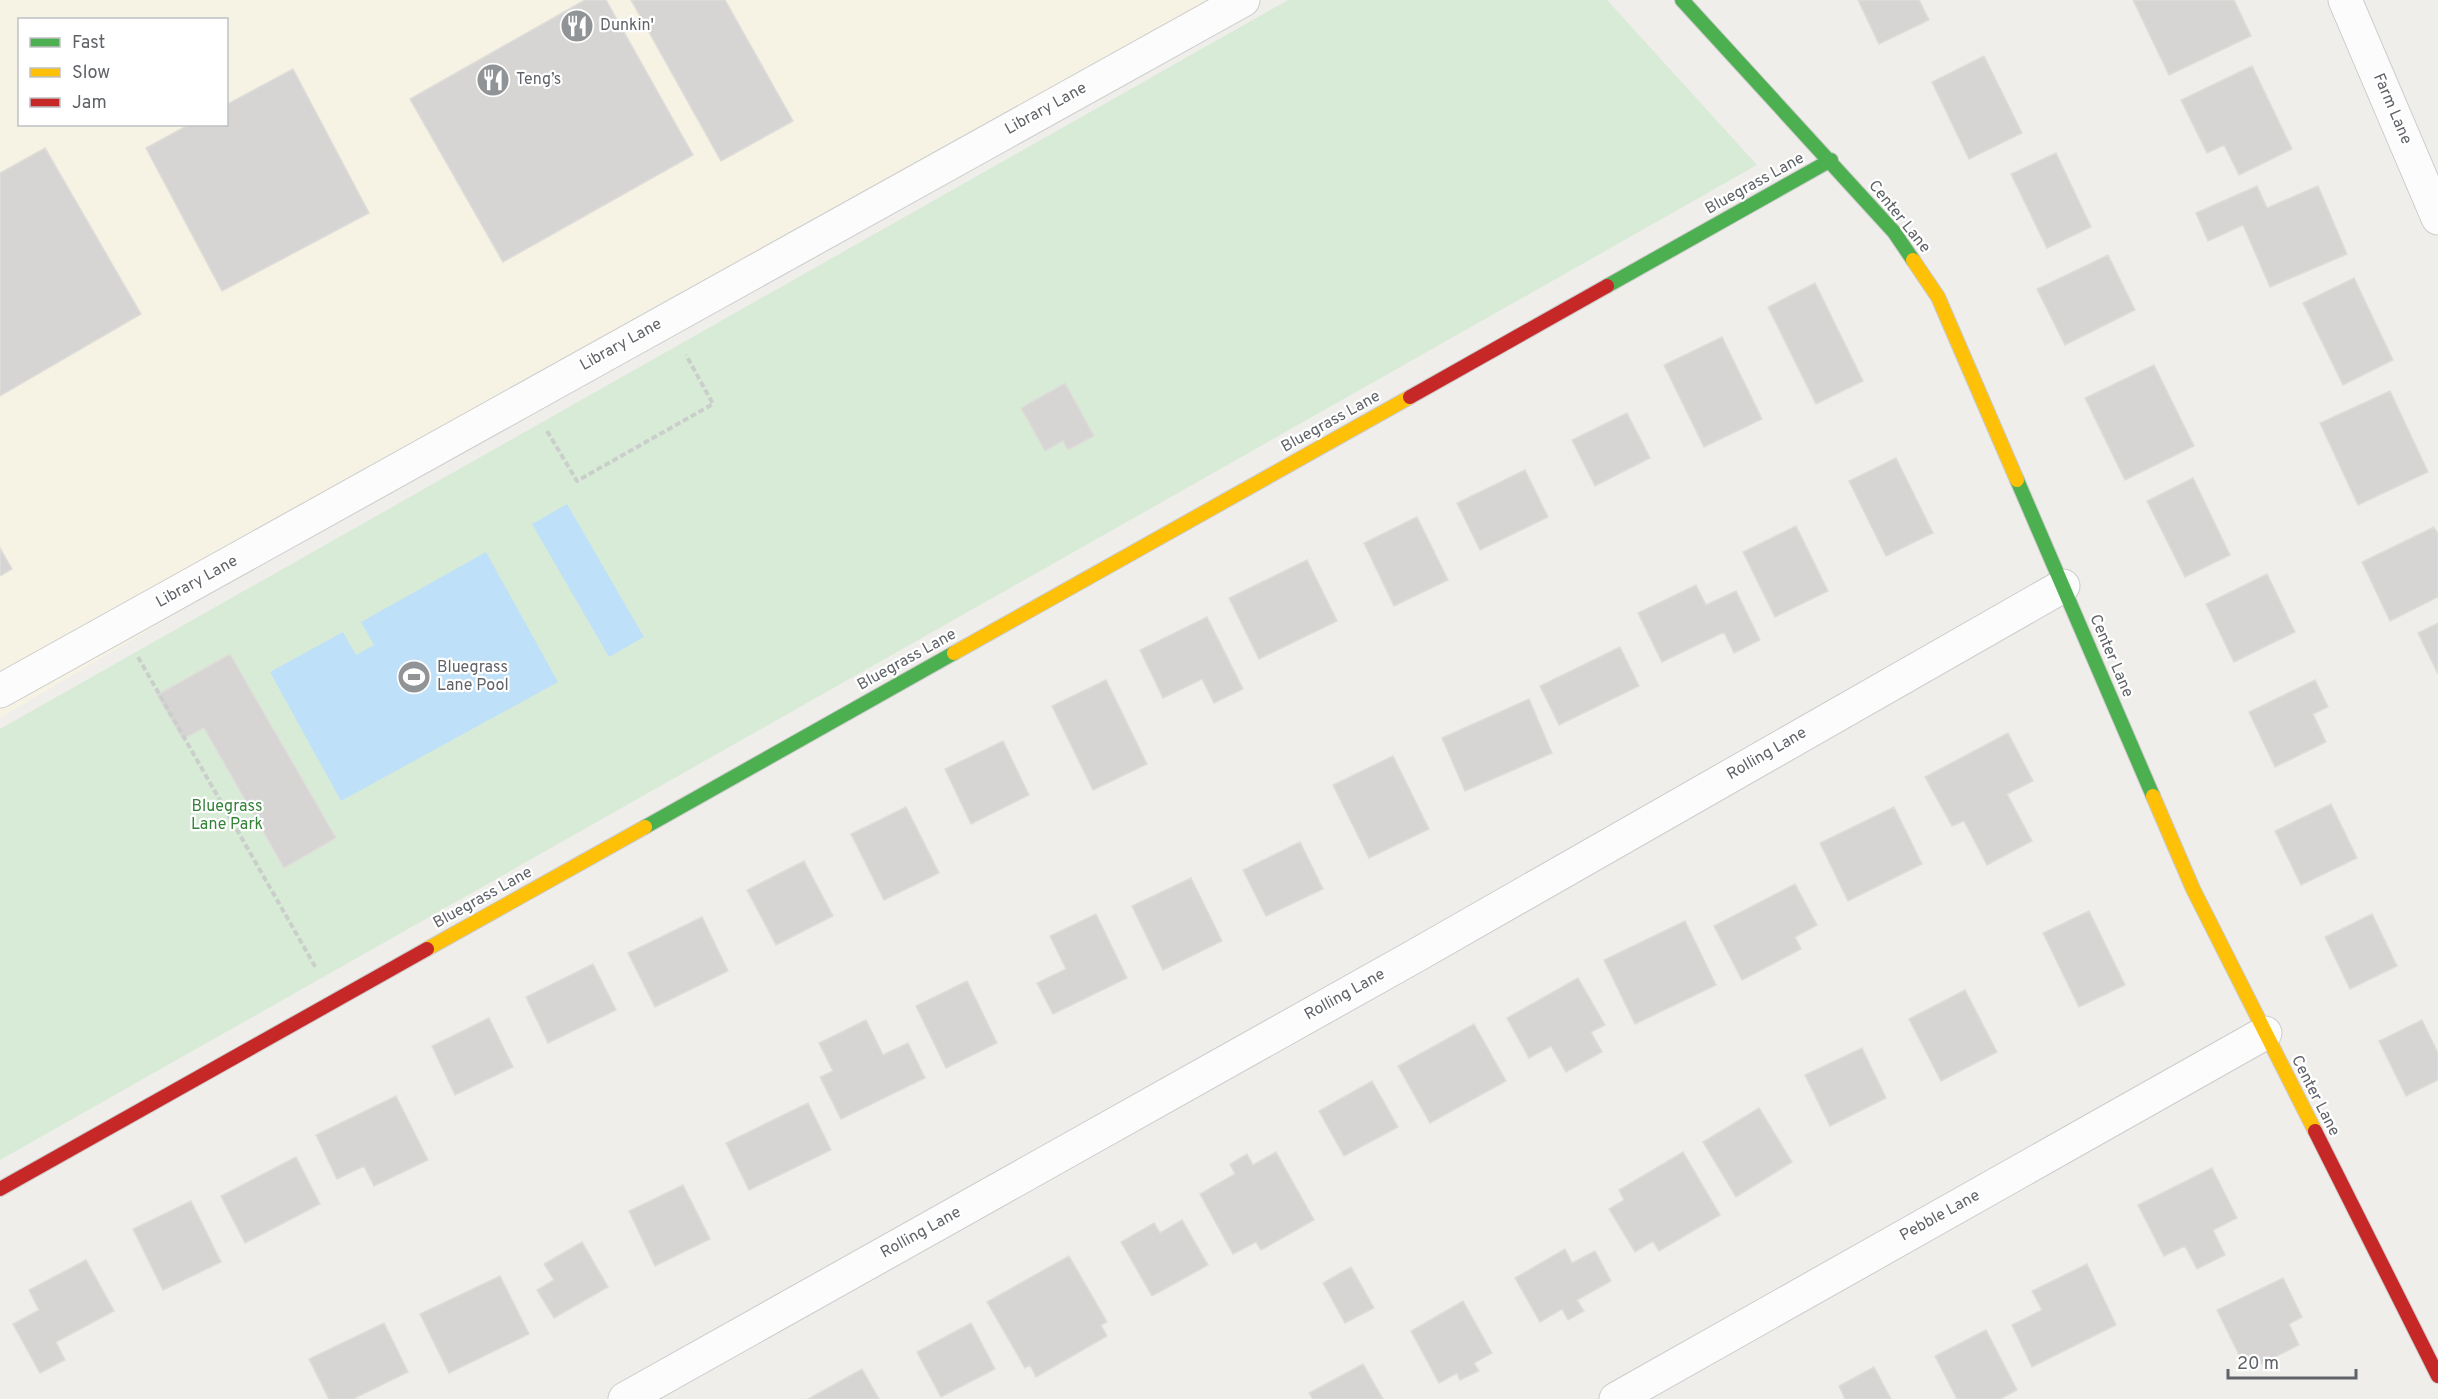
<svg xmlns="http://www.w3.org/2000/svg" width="2438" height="1399" viewBox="0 0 2438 1399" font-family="Overpass,sans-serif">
	<rect width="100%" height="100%" fill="#efeeea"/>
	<path fill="#f7f3e4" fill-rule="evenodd" d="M0,0H1211L0,718ZM20,20H226V124H20Z"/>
	<path fill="#d8ebd6" d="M1288,0H1607L1757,165L0,1160V729Z"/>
	<path fill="#bfe0f9" d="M567,504L644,637L609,657L532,524Z
		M486,552L558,682L341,801L270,672L343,632L356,655L374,645L361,622Z"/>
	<path fill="#d6d5d3" stroke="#deddd9" stroke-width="1.5" d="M585,0H606L693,155L503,262L410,99Z
		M631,0H725L793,121L721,161Z
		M1858,0H1919L1929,20L1879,44Z
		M2133,0H2234L2251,36L2169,75Z
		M1984,56L2022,133L1969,159L1932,82Z
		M2252,66L2292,149L2239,175L2224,145L2207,153L2181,100Z
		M293,69L369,213L222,291L146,148L190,124H226V105Z
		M45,148L141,314L0,396V173Z
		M2056,153L2091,227L2047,248L2011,174Z
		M2257,186L2267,208L2318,186L2347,254L2270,287L2243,225L2208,241L2196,213Z
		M2108,255L2135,310L2065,345L2037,289Z
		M2354,278L2393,360L2343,385L2303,303Z
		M1815,283L1863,381L1816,404L1768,307Z
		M1722,337L1762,419L1704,447L1664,365Z
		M2154,365L2194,446L2125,480L2085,398Z
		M1065,383L1094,436L1068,450L1063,441L1045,451L1021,408Z
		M2390,391L2428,472L2358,505L2320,423Z
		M1627,413L1650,458L1595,486L1572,440Z
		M1896,458L1933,533L1886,556L1849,481Z
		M1525,470L1548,517L1480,550L1457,503Z
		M2193,478L2230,555L2185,577L2147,501Z
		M1417,517L1448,580L1394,606L1364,543Z
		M1796,526L1828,591L1775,617L1743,552Z
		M2434,527L2438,534V597L2390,621L2362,562Z
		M0,548L12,569L0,576Z
		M1307,560L1337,621L1259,659L1229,598Z
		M2267,574L2295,632L2234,662L2206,604Z
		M1696,585L1706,605L1736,591L1760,640L1734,653L1724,632L1662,662L1638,613Z
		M1207,617L1243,689L1214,703L1202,679L1163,698L1140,650Z
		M2438,623V674L2418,633Z
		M1620,647L1639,686L1559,725L1540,686Z
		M230,654L336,838L284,868L204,728L183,739L157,695Z
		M1106,680L1147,764L1093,790L1052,706Z
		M2315,680L2328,707L2313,714L2326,742L2275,767L2249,712Z
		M1529,699L1552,753L1465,791L1442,738Z
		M2008,733L2033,781L2007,794L2032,841L1987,865L1964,821L1952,826L1925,777Z
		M1003,741L1029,795L971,824L945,769Z
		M1393,756L1429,829L1369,858L1333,785Z
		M2331,804L2357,858L2301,885L2275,831Z
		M906,807L939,873L884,900L851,834Z
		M1894,807L1922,864L1848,901L1820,843Z
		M1300,842L1323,889L1266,916L1243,870Z
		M804,861L833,916L776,945L747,890Z
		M1191,878L1222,941L1163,970L1132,906Z
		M1795,884L1817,925L1795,937L1801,949L1742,980L1714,926Z
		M2089,911L2125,985L2079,1007L2043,933Z
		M1096,914L1127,978L1053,1014L1037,983L1066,969L1050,936Z
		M2372,914L2397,966L2350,989L2325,937Z
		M702,917L728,971L655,1007L628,953Z
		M1685,921L1716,985L1635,1024L1604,960Z
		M593,964L616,1010L548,1043L526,997Z
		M1578,978L1605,1025L1591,1032L1602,1052L1566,1072L1551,1046L1529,1058L1507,1018Z
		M967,981L997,1043L946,1068L916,1006Z
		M1965,990L1997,1052L1941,1081L1909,1019Z
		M489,1018L513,1067L455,1095L432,1046Z
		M866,1020L883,1055L908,1043L925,1078L841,1119L820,1077L833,1071L819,1043Z
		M2422,1020L2438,1053V1080L2406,1096L2379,1041Z
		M1474,1024L1506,1081L1430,1123L1398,1066Z
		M1862,1048L1886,1098L1830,1126L1805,1075Z
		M1372,1081L1398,1127L1344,1156L1319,1111Z
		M396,1096L428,1160L374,1186L364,1166L337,1179L316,1135Z
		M808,1103L831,1150L749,1190L726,1143Z
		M1759,1108L1792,1162L1736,1197L1703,1142Z
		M1276,1152L1314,1220L1261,1250L1256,1242L1233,1254L1200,1194L1235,1174L1230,1164L1247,1154L1253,1165Z
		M1683,1152L1720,1215L1659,1251L1653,1241L1635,1252L1609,1209L1624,1200L1619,1190Z
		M296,1157L320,1204L245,1243L221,1196Z
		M2212,1168L2237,1218L2213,1230L2225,1255L2197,1269L2185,1246L2164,1256L2138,1205Z
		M683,1185L710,1239L655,1266L629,1211Z
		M191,1201L221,1262L163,1290L133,1229Z
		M1182,1220L1208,1265L1152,1296L1121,1242L1154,1223L1160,1233Z
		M582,1242L608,1287L554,1318L537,1290L554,1280L544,1264Z
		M1565,1249L1572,1263L1595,1251L1611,1281L1577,1300L1584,1311L1568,1320L1562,1309L1540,1322L1515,1278Z
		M1069,1256L1107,1322L1101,1325L1107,1336L1036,1377L1030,1365L1025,1368L987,1302Z
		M86,1260L114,1311L56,1342L65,1360L40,1373L13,1324L39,1310L29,1290Z
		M2087,1264L2116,1325L2032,1367L2012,1325L2042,1310L2032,1291Z
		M1351,1267L1374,1308L1345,1323L1323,1283Z
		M500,1276L529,1334L449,1373L420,1314Z
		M2283,1278L2302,1317L2289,1324L2299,1345L2247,1371L2217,1310Z
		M1463,1301L1492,1353L1474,1363L1479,1371L1460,1380L1457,1373L1439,1383L1411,1331Z
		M384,1323L408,1372L353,1399H329L309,1359Z
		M971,1323L995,1369L941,1397L917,1352Z
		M1986,1330L2017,1390L2000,1399H1957L1935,1356Z
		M1363,1364L1383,1399H1313L1309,1393Z
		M1874,1367L1891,1399H1845L1839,1386Z
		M862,1369L879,1399H808Z"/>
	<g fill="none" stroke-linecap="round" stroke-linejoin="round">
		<defs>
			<path id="street" d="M2345,0L2438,218
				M0,691L1243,0
				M625,1399L1415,956L2063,586
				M1616,1399L2265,1033"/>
			<path id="fast" d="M1682,0L1894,232L1913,260
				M1607,286L1831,160
				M2017,480L2153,796
				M645,827L954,653"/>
			<path id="slow" d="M1913,260L1938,297L2017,480
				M954,653L1410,397
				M2153,796L2193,889L2315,1131
				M427,949L645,827"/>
			<path id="jam" d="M1410,397L1607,286
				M2315,1131L2438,1376
				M0,1189L427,949"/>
		</defs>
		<use href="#street" stroke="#cbcccc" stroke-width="35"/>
		<use href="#fast" stroke="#cacacb" stroke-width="16"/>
		<use href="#slow" stroke="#cacacb" stroke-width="16"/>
		<use href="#jam" stroke="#cacacb" stroke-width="16"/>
		<path stroke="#cacfcc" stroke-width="4" stroke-dasharray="6 3" stroke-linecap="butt" d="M547,431L577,481L713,404L686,355
			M138,657L316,968"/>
		<use href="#street" stroke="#fdfcfc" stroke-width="33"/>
		<use href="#fast" stroke="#4caf50" stroke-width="14"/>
		<use href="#slow" stroke="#ffc107" stroke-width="14"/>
		<use href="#jam" stroke="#c62828" stroke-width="14"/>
	</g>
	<defs>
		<symbol id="restaurant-disc" viewBox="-11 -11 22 22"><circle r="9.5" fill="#919496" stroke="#fff"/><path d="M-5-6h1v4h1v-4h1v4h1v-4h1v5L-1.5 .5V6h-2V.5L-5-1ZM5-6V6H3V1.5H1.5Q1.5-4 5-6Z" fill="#fff"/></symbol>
		<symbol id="stadium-disc" viewBox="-11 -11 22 22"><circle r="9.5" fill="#919496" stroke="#fff"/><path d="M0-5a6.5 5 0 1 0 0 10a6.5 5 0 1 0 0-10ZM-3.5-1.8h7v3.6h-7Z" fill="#fff"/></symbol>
	</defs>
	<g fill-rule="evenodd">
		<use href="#restaurant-disc" x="558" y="7" width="38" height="38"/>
		<use href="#restaurant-disc" x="474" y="61" width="38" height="38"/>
		<use href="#stadium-disc" x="395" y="658" width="38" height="38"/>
	</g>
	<g text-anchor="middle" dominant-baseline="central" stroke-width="4.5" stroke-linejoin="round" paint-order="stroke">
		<g font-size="16" fill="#5f6368" stroke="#fff" text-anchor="start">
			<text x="600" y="26">Dunkin'</text>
			<text x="516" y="80">Teng’s</text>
			<text x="437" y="668">Bluegrass<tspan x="437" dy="18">Lane Pool</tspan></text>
		</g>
		<g font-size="16" fill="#5f6368" stroke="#fff">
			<text transform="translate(1046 109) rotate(-29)">Library Lane</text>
			<text transform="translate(2392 109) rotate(67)">Farm Lane</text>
			<text transform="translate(1755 184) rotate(-29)">Bluegrass Lane</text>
			<text transform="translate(1899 217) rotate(51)">Center Lane</text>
			<text transform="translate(621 345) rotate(-29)">Library Lane</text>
			<text transform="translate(1331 422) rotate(-29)">Bluegrass Lane</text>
			<text transform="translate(197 582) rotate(-29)">Library Lane</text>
			<text transform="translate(2111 656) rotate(67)">Center Lane</text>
			<text transform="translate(907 660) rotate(-29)">Bluegrass Lane</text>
			<text transform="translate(1767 754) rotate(-30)">Rolling Lane</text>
			<text transform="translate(483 898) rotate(-29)">Bluegrass Lane</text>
			<text transform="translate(1345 995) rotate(-29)">Rolling Lane</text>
			<text transform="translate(2315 1096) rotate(63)">Center Lane</text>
			<text transform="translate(1940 1216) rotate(-29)">Pebble Lane</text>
			<text transform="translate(921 1233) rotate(-29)">Rolling Lane</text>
		</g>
		<g font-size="16" fill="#348238" stroke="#fff">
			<text x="227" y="807">Bluegrass<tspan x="227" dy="18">Lane Park</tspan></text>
		</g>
	</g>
	<rect x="18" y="18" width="210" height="108" fill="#ffffff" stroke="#bfc1c3" stroke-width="1.5"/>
	<rect x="30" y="38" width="30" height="9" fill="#4caf50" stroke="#bfc1c3" stroke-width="1.5"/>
	<text x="72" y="48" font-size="18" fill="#5f6368">Fast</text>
	<rect x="30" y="68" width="30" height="9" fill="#ffc107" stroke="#bfc1c3" stroke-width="1.5"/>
	<text x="72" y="78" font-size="18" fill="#5f6368">Slow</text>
	<rect x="30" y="98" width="30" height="9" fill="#c62828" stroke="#bfc1c3" stroke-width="1.5"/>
	<text x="72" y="108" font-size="18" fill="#5f6368">Jam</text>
	<path d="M2228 1369v9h128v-9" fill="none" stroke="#5f6368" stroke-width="3"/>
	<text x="2237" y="1369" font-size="18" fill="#5f6368" stroke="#ffffff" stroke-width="4.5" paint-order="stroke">20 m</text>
</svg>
